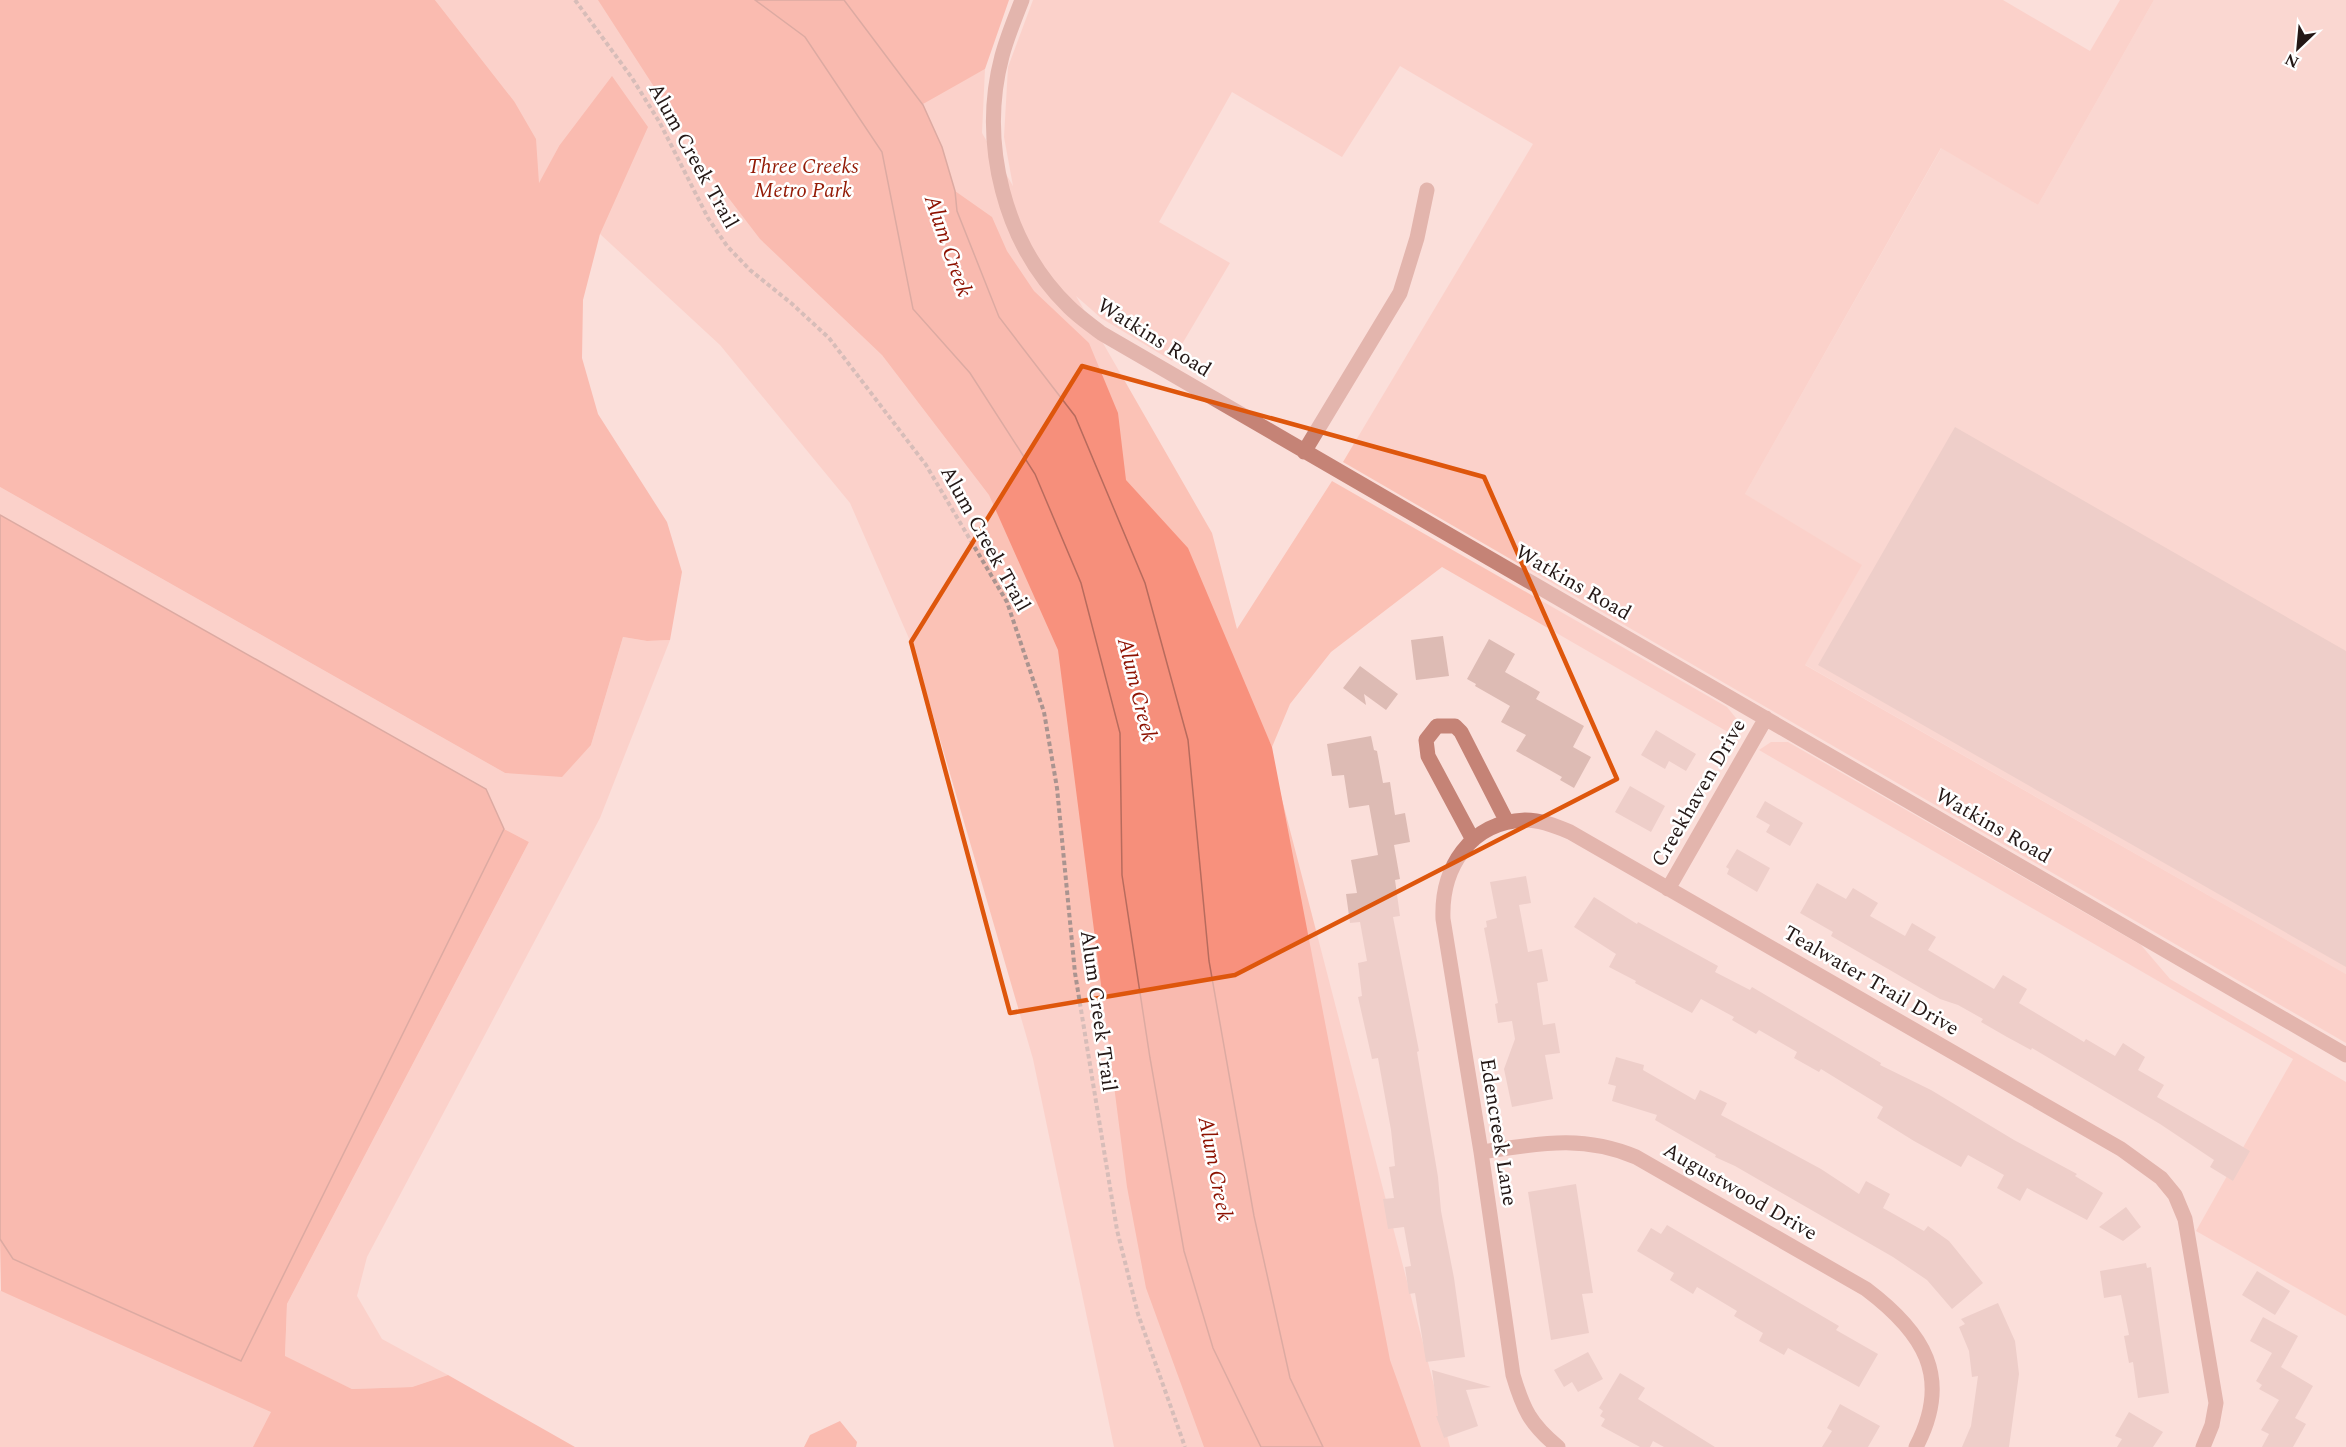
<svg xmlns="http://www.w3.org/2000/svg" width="2346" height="1447" viewBox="0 0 2346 1447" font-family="Spectral,serif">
	<rect width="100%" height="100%" fill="#fbdfda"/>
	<path fill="#f9cec5" d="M2154,0H2346V974L1804,664L1745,494L1942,147L2038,205Z"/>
	<path fill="#fbc2b6" d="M435,0H951L959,83L985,69L982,133L1013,186L1004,137L1008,67L1033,0H2003L2090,51L2120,0H2154L2038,205L1941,148L1745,494L1862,565L1805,665L2346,974V1043L1343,462L1533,144L1400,66L1342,157L1232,92L1159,222L1230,263L1172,361L1101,318L1076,296L1212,533L1237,629L1332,481L1727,707L1740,723V739L1442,567L1331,652L1290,704L1272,747L1264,730L1450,1447H1114L1033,1059L914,650L850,503L720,345L600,234L559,146L539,184L514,101Z
		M0,487L505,773L591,745L623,637L647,641L670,640L600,818L367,1257L357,1296L382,1339L448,1375L412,1387L352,1389L285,1357L287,1304L529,842L504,829L486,788L0,515Z
		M1771,742H1788L2141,945L2170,979L2346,1082V1316L2196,1231L2293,1059L1759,750Z
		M0,1290L1,1291L433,1447H0Z"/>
	<path fill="#f8917d" d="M0,0H435L514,101L536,139L539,183L559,146L612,76L648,127L600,234L583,300L582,358L598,414L667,522L682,572L670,640L647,641L623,637L591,745L562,777L505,773L0,487Z
		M598,0H755L805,37L882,152L913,309L970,373L1035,474L1081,583L1120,733L1122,875L1150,1058L1184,1251L1213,1348L1261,1447H1204L1146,1288L1127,1187L1058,650L989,495L882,355L760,239L711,175Z
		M844,0H1009L985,69L923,104Z
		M955,191L992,217L1007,251L1034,291L1089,343L1118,413L1126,480L1188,548L1272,747L1390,1360L1421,1447H1323L1290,1378L1254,1216L1209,961L1188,740L1075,416L999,317L956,211Z
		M504,829L529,842L287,1304L285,1356L352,1389L412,1387L448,1375L575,1447H253L271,1412L1,1291L0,1239L13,1259L241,1361Z
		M840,1421L857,1442L856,1447H804L810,1435Z"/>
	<path fill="#f68f7b" stroke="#b76b5d" stroke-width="1.5" d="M755,0H844L923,105L942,147L955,191L957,211L999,317L1075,416L1145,583L1188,740L1209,961L1254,1216L1290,1378L1323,1447H1261L1213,1348L1184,1251L1150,1058L1122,875L1120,733L1081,583L1035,474L970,373L913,309L882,152L805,37Z
		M0,515L486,789L504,829L241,1361L13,1259L0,1239Z"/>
	<path fill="#ddbbb4" d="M1955,427L2346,651V967L1818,665Z
		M1443,636L1449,676L1416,680L1411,640Z
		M1489,639L1515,654L1505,672L1540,692L1536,699L1584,726L1573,747L1591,757L1574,788L1560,780L1562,777L1516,751L1526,735L1501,722L1510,706L1475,686L1476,684L1467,679Z
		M1360,666L1398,694L1386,710L1364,694L1366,705L1343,688Z
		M1656,730L1696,754L1686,771L1669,761L1665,769L1641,755Z
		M1371,736L1374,750L1377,751L1383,783L1390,782L1395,815L1405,813L1410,842L1394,845L1400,879L1395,880L1400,916L1393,917L1419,1051L1417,1052L1438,1177L1441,1211L1454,1278L1465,1357L1426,1362L1415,1293L1409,1294L1405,1267L1411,1266L1404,1227L1388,1229L1383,1199L1394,1198L1389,1167L1395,1166L1391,1130L1378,1058L1372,1059L1358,997L1362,996L1358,963L1367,961L1360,922L1350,923L1346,894L1357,893L1351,860L1378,855L1369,805L1349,808L1344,775L1332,776L1327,744Z
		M1630,786L1665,806L1651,832L1615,812Z
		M1765,801L1803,823L1790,846L1766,832L1770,825L1756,817Z
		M1737,849L1770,868L1757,892L1727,874L1729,869L1726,867Z
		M1526,876L1531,903L1519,905L1528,952L1542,949L1548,981L1537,983L1543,1025L1555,1023L1560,1053L1545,1055L1553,1099L1512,1107L1504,1069L1515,1039L1512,1021L1498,1023L1495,1004L1498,1003L1484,928L1487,927L1486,921L1497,918L1490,882Z
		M1817,883L1846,899L1853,888L1878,903L1870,916L1905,936L1912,923L1936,937L1928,950L1994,989L2003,975L2027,989L2019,1003L2084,1042L2086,1039L2115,1056L2123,1043L2145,1057L2138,1070L2164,1085L2157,1097L2250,1151L2233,1181L2210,1167L2214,1160L2160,1124L2032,1048L2031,1050L2007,1037L1981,1022L1983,1019L1958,1005L1940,999L1831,936L1833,932L1800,913Z
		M1594,897L1637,924L1638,922L1718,966L1715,972L1750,990L1752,987L1881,1063L1880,1065L1931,1090L2014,1140L2077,1174L2075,1176L2103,1193L2087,1220L2027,1188L2020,1201L1997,1188L2004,1175L1968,1155L1961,1167L1914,1141L1877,1118L1883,1107L1821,1069L1819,1072L1794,1058L1797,1052L1759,1030L1756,1034L1732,1020L1734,1017L1701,999L1692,1013L1635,983L1636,981L1609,967L1616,954L1574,927Z
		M1616,1057L1644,1065L1643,1070L1695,1100L1700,1090L1727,1103L1721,1115L1821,1169L1859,1194L1866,1181L1890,1194L1883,1208L1924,1231L1928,1226L1949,1241L1983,1283L1952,1309L1927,1280L1893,1257L1735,1166L1715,1157L1716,1155L1655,1120L1657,1115L1612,1101L1616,1086L1608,1084Z
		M1576,1184L1593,1293L1582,1294L1589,1333L1551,1340L1528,1192Z
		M2126,1207L2141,1227L2123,1241L2099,1227Z
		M1667,1225L1839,1326L1836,1330L1878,1354L1859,1387L1788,1348L1784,1355L1759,1341L1763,1333L1734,1316L1737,1311L1697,1287L1693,1294L1670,1280L1674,1273L1637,1251L1651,1228L1661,1234Z
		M2146,1263L2147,1268L2151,1267L2169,1393L2138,1398L2133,1362L2129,1363L2124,1336L2129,1335L2121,1295L2104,1298L2100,1271Z
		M2257,1271L2290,1291L2275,1315L2242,1295Z
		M1998,1303L2015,1341L2019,1374L2009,1447H1962L1971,1426L1978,1376L1972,1377L1969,1351L1959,1327L1965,1324L1961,1319Z
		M2263,1317L2298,1336L2281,1367L2313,1386L2295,1418L2306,1424L2293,1447H2262L2269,1434L2261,1430L2279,1400L2259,1389L2262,1385L2256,1381L2272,1353L2250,1341Z
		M1588,1352L1603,1379L1578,1392L1572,1382L1564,1387L1554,1370Z
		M1432,1370L1491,1387L1466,1390L1478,1426L1444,1438L1436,1416H1438Z
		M1620,1373L1645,1388L1638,1399L1715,1447H1664L1653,1441L1650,1447H1640L1601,1426L1605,1419L1600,1416L1603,1411L1599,1408Z
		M1840,1404L1880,1426L1868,1447H1822L1832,1431L1827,1428Z
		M2129,1412L2163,1432L2153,1447H2117L2122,1439L2115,1436Z"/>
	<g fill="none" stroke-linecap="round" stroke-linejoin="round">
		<path stroke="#aa9490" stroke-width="4" stroke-dasharray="4.5 3" stroke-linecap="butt" d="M575,0L632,78L660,123L708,218L727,246L750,270L791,303L829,338L926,465L1007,602L1044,712L1057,788L1075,973L1117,1230L1138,1314L1185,1447"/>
		<path stroke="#c58376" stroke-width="15" d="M1022,0C1015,18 1007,37 1002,56C979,143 1004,244 1069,307C1079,317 1091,325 1101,333L2346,1055
			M1304,452L1400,293L1417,238L1427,190
			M1473,840L1428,756L1426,740L1437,726H1455L1461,732L1507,822
			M1668,889L1766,718
			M1481,1152C1537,1144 1581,1134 1636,1157L1866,1289C1923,1332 1953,1377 1916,1447
			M1558,1447C1530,1424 1523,1409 1513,1375L1481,1152L1443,919C1441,868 1470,822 1525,820C1541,820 1556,826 1570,832L2121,1149L2161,1178L2175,1195L2185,1219L2216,1403L2212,1425L2203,1447"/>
	</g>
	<path d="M0 0H2346V1447H0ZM1082,366L1484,477L1617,779L1235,975L1010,1013L911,642Z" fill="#fbdfda" fill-opacity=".55" fill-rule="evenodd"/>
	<path fill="none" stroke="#de560c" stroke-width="4.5" stroke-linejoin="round" d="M1082,366L1484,477L1617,779L1235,975L1010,1013L911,642Z"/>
	<g text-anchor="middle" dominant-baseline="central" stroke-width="5" stroke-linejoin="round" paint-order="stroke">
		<g font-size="21" fill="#241816" stroke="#fff">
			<text transform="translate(693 156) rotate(61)">Alum Creek Trail</text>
			<text transform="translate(1154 338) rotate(32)">Watkins Road</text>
			<text transform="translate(985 539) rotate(61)">Alum Creek Trail</text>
			<text transform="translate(1573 583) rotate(30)">Watkins Road</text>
			<text transform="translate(1699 793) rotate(-60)">Creekhaven Drive</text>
			<text transform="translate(1993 826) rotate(30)">Watkins Road</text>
			<text transform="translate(1871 981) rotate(30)">Tealwater Trail Drive</text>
			<text transform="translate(1098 1011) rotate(82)">Alum Creek Trail</text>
			<text transform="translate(1498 1132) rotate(81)">Edencreek Lane</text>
			<text transform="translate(1740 1192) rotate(30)">Augustwood Drive</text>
		</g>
		<g font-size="21" font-style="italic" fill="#931a05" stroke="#fff">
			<text x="803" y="167">Three Creeks<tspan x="803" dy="24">Metro Park</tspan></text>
		</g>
		<g font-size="22" font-style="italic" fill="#8d1100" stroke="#fff">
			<text transform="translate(948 246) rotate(71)">Alum Creek</text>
			<text transform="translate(1137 690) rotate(76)">Alum Creek</text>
			<text transform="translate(1215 1169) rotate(79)">Alum Creek</text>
		</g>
	</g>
	<g transform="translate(2298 48) rotate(206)" stroke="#ffffff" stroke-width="4.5" paint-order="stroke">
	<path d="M0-4.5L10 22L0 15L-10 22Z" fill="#241816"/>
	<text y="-9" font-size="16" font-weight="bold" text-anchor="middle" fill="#241816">N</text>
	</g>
</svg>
